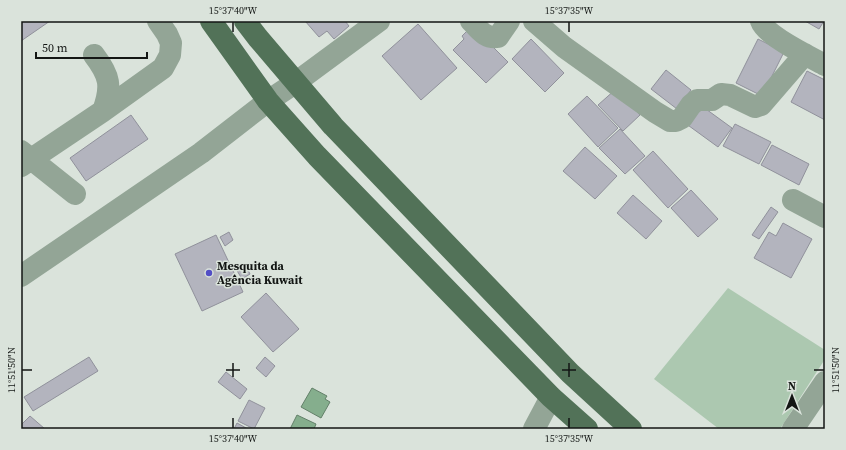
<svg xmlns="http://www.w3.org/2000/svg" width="846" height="450" viewBox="0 0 846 450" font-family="'Source Serif 4',serif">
	<rect width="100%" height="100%" fill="#dae3db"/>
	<path fill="#acc8b0" d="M728,288L825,350V359L780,429H719L654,379Z"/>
	<path fill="#85ae8d" stroke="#638069" d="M312,388L327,396L325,399L330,402L321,418L301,407Z
		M297,415L316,424L314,429H290Z"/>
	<path fill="#b3b4be" stroke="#90919b" d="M21,21H50L21,41Z
		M305,21H345L349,26L334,39L327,31L319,37Z
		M805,21H824L819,29Z
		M418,24L457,68L421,100L382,56Z
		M472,26L508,62L486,83L453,50L464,39L462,36Z
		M531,39L564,73L545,92L512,59Z
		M758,39L784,52L762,96L736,83Z
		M666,70L691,90L677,109L651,89Z
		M807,71L825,80V120L791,102Z
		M616,89L640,115L623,131L598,105Z
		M587,96L618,128L598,147L568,114Z
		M699,104L732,128L718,147L685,123Z
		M131,115L148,139L86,181L70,158Z
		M735,124L771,142L759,164L723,146Z
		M620,129L645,156L625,174L599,148Z
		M772,145L809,164L799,185L761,165Z
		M585,147L617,176L595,199L563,171Z
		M653,151L688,189L668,208L633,170Z
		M691,190L718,219L698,237L671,208Z
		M633,195L662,221L646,239L617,213Z
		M771,207L778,212L759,239L752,235Z
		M783,223L812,239L791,278L754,258L769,232L776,236Z
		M229,232L233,240L225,246L220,237Z
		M216,235L243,292L202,311L175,254Z
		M245,264L250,274L242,279L236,269Z
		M266,293L299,329L273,352L241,317Z
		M89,357L98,371L33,411L24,397Z
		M265,357L275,366L266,377L256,368Z
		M226,372L247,389L240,399L218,382Z
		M249,400L265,408L254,429L238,421Z
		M30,416L45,429H21V425Z
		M237,423L248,429H234Z"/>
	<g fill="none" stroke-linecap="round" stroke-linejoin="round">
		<path stroke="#93a596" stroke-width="22" d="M471,21C479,29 485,39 498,37L509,21
			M534,21L564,47L655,112L670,121H676L682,118L691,105L697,100H712L721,94L730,95L755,107L761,105L805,54
			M761,21C766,36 810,57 825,65
			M94,55C110,76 112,86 103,111
			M21,151L75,194
			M21,166L103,111L163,68L170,55L171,43L167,34L158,21
			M793,200L825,217
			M21,276L201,153L268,101L295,83L379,21
			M534,429L551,397
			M793,429L825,382"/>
		<path stroke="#527258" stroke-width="22" d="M211,21L268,101L317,156L551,397L587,429
			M245,21L258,38L333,126L570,373L631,429"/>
	</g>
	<path fill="none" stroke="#131614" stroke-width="1.5" d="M233,22V32M569,22V32M233,363V377M569,363V377M22,370H32M226,370H240M562,370H576M814,370H824M233,418V428M569,418V428"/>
	<circle fill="#524ec5" stroke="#dae3db" stroke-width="1.5" cx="209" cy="273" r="4"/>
	<g text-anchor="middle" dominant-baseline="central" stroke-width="3" stroke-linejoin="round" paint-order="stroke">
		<g font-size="12" font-weight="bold" fill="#131614" stroke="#dae3db" text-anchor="start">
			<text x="217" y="266">Mesquita da<tspan x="217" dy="14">Agência Kuwait</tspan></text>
		</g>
	</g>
	<rect width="846" height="450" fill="none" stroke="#dae3db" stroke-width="44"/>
	<g transform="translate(792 396)" stroke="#dae3db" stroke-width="3" paint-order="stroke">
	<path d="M0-3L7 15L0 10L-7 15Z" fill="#131614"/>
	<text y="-6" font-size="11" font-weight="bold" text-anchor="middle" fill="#131614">N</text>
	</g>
	<path d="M36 52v6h111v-6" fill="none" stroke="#131614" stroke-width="2"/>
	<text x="42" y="52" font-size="12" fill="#131614" stroke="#dae3db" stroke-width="3" paint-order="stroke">50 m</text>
	<rect x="22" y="22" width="802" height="406" fill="none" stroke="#131614" stroke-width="1.5"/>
	<g font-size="10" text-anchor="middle" fill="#131614">
		<text x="233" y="14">15°37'40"W</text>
		<text x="569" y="14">15°37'35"W</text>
		<text transform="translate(11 370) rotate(-90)" y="4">11°51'50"N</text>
		<text transform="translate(835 370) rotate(-90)" y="4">11°51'50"N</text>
		<text x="233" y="442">15°37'40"W</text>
		<text x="569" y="442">15°37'35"W</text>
	</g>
</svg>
